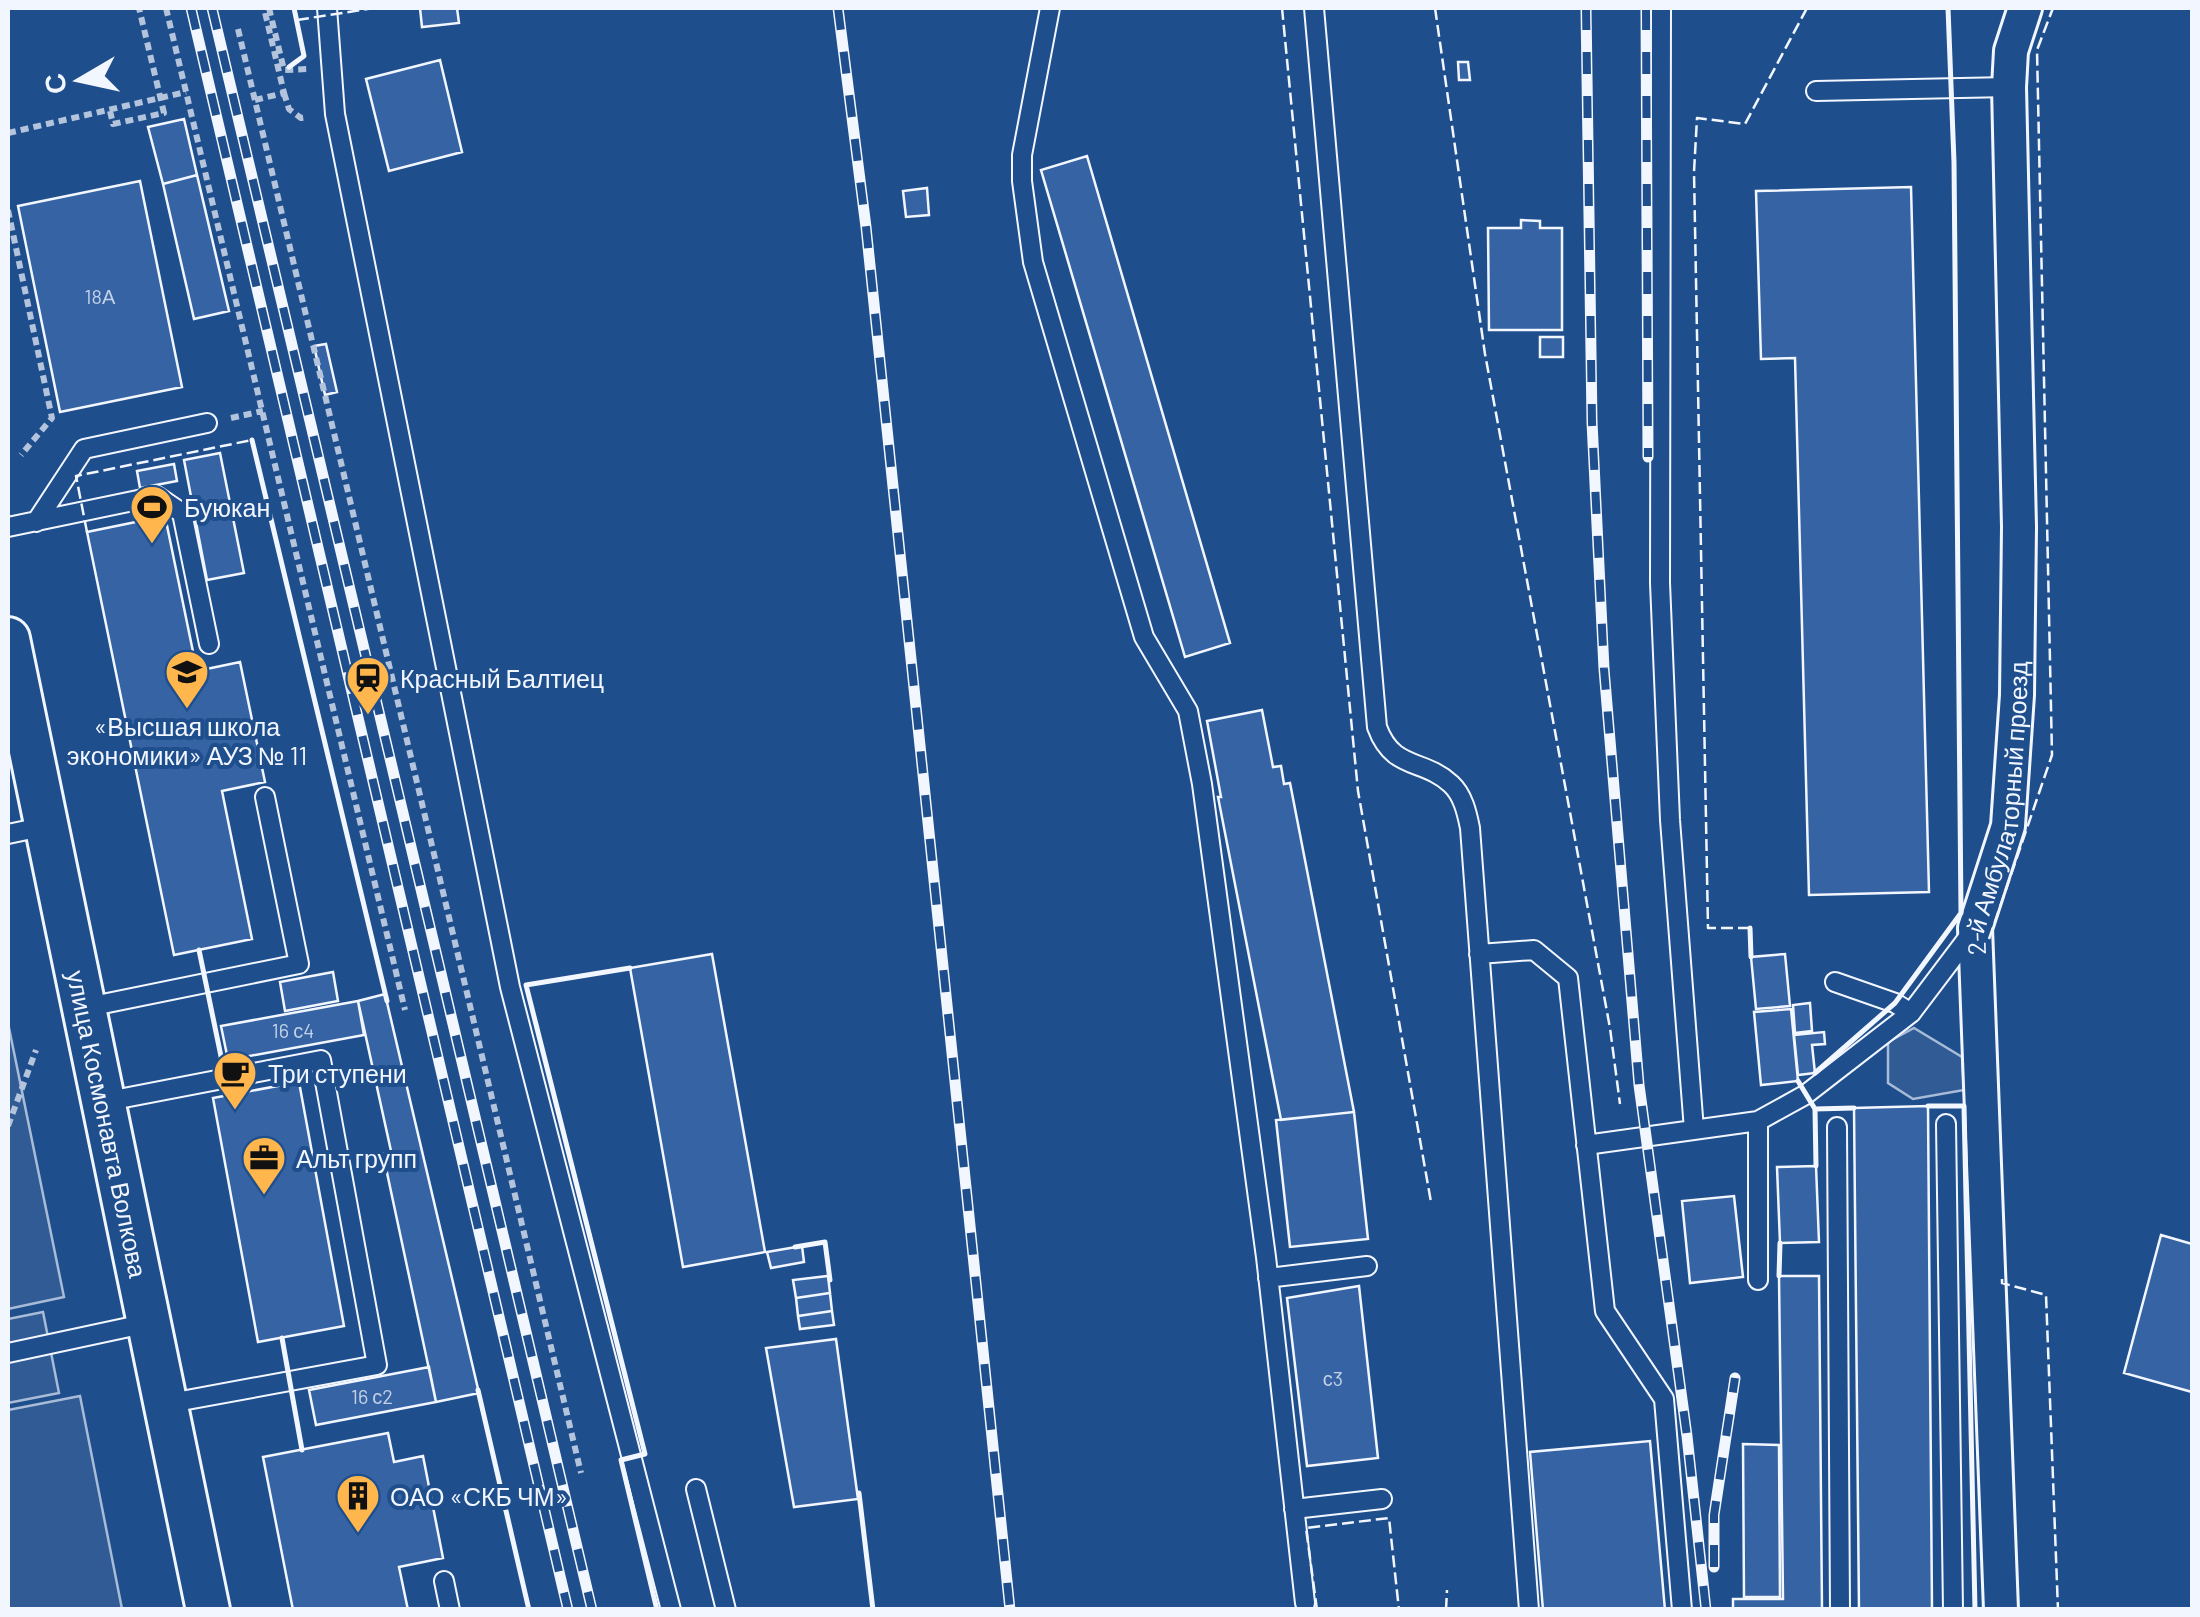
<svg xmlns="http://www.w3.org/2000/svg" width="2200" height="1617" viewBox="0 0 2200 1617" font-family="Barlow,sans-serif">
	<rect width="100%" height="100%" fill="#1f4e8c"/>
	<path fill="#305b95" stroke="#a8bbd7" stroke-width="2.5" d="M8,1023L64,1297L8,1309Z
		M1914,1028L1962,1057L1964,1090L1913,1099L1888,1083V1042Z
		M43,1312L59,1393L8,1403V1319Z
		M80,1396L122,1609H8V1410Z"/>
	<path fill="#3563a3" stroke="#f2f6ff" stroke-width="2.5" d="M420,8H457L459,23L422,27Z
		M440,60L462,152L389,171L366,79Z
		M1458,62H1468L1470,80H1459Z
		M184,119L197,175L163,184L148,127Z
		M1087,156L1230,643L1185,657L1041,170Z
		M197,175L229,311L194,319L163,184Z
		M140,181L182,387L60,412L18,206Z
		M1911,187L1929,892L1809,895L1795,358L1761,359L1756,191Z
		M927,188L929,215L906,217L903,191Z
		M1521,220L1540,221V228H1562V330H1489L1488,228H1521Z
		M1540,337H1563V357H1540Z
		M326,344L337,392L325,395L314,346Z
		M220,453L244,573L207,580L184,460Z
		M174,464L177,481L140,488L137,471Z
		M165,516L197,671L240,662L265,782L222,791L252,939L174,955L87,532Z
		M1262,710L1273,767L1281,766L1284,784L1290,783L1354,1112L1281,1120L1218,797H1221L1207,721Z
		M712,954L765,1252L683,1267L630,968Z
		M1785,954L1790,1006L1756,1009L1751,957Z
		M333,972L338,1001L285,1011L280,982Z
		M385,994L479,1393L436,1402L383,1154L391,1151L358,1001Z
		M358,1001L364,1035L228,1060L221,1026Z
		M1810,1003L1812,1031L1795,1033L1793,1005Z
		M1791,1009L1798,1081L1761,1085L1754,1012Z
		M1824,1032L1825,1044L1812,1045L1815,1073L1798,1075L1794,1035Z
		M299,1082L344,1326L258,1342L213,1098Z
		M1928,1106L1932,1610H1859L1854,1108Z
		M1354,1112L1368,1239L1290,1247L1276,1120Z
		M1816,1166L1819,1242L1780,1243L1777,1167Z
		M1734,1196L1743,1277L1690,1283L1682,1201Z
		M2161,1235L2192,1244V1392L2124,1373Z
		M802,1246L804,1262L771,1268L767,1252Z
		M828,1276L830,1293L796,1298L793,1280Z
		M1779,1276H1819L1822,1610H1733V1599H1783Z
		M1359,1286L1378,1458L1307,1466L1287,1298Z
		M830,1293L832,1311L798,1316L796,1298Z
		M832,1311L834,1325L800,1329L798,1316Z
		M836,1339L858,1499L794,1507L766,1348Z
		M429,1367L436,1402L316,1425L309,1390Z
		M388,1433L394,1462L423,1456L443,1558L399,1567L408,1610H293L263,1457Z
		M1650,1441L1665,1610H1543L1530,1452Z
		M1743,1444L1779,1445L1780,1597H1744Z"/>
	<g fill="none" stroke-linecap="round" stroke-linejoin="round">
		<defs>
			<path id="service" d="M327,8L335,114L510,987L671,1610
				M1050,8L1022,155V181L1033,262L1144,637L1188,711L1202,784L1266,1257L1305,1603
				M1314,8L1377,727C1393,771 1423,758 1451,784C1463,795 1467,813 1470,828L1529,1610
				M1661,8L1660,583L1670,820L1694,1130
				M1816,91L2009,87
				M36,522L84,449L207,423
				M8,527L157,496L182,513L209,644
				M8,834L46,826
				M1479,954L1534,950L1568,978L1605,1311L1664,1399L1682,1610
				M1835,982L1895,1003L1911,1013
				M83,1008L299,964L265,797
				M103,1102L321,1060L377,1365L165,1404
				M1946,1124L1953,1610
				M1837,1127L1840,1610
				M1586,1145L1758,1121
				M1268,1278L1367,1266
				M1758,1280V1121L1805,1095L1911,1013L1973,931
				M8,1353L148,1323
				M696,1489L726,1610
				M1294,1509L1382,1499
				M444,1581L450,1610"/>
			<g id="minor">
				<path id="s1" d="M2001,1610L1975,928L2008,826L2017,695L2019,527L2009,87L2011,51L2025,8"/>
			</g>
			<g id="tertiary">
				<path id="s2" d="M8,639L208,1610"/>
			</g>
		</defs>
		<use href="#service" stroke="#f2f6ff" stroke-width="22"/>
		<use href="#minor" stroke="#f2f6ff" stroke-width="38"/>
		<use href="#tertiary" stroke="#f2f6ff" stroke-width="48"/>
		<path stroke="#b3c4dc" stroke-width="6" stroke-dasharray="8 5" stroke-linecap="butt" d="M166,8L405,1010
			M269,8L284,70L309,69
			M238,29L581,1473
			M284,93L289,109L301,118L308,117
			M255,100L284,93L264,8
			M110,111L113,124L164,113L139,8
			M8,133L186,92
			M8,210L52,418L21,455
			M231,418L263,411
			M8,1126L36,1050"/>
		<use href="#service" stroke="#1f4e8c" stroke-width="18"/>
		<use href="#minor" stroke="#1f4e8c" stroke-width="32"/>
		<use href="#tertiary" stroke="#1f4e8c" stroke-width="42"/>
		<defs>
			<path id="rail" d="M191,8L568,1610
				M212,8L592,1610
				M838,8L866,227L1010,1610
				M1586,8L1592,422L1604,669L1639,1085L1687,1436L1706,1610
				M1646,8L1648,457
				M1714,1567V1515L1735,1378"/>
		</defs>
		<use href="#rail" stroke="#f2f6ff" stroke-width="11"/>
		<use href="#rail" stroke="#1f4e8c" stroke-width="8" stroke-dasharray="22" stroke-linecap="butt"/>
		<path stroke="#f2f6ff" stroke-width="2.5" stroke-dasharray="12 5" stroke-linecap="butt" d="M1282,8L1358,791L1431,1202
			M1435,8L1485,354L1610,1028L1620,1104
			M297,20L374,8
			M87,532L76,476L252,440
			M1750,928H1708L1694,172L1697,118L1745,124L1807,8
			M1989,939L2052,755L2037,50L2053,8
			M1815,1073L1891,1006
			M2002,1279V1283L2046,1295L2058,1610
			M1317,1610L1306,1528L1389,1518L1399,1610
			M1446,1610L1447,1590"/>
		<path stroke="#f2f6ff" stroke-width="5" d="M289,67L304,56L294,8
			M252,440L387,1001
			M1750,928L1751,957
			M199,950L229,1095
			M630,968L526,985L645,1454L621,1460L657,1610
			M1815,1073L1895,1003L1961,913L1954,162L1948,8
			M1798,1081L1815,1109L1816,1166
			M1928,1106H1964L1975,1610
			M1815,1109L1854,1108
			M795,1247L825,1242L830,1280
			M1779,1276L1780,1243
			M282,1338L302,1450
			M478,1390L529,1610
			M859,1493L873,1610"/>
	</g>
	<defs>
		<symbol id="stadium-pin" viewBox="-11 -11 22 30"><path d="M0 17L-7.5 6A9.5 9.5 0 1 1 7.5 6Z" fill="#ffb74d" stroke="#1f4e8c"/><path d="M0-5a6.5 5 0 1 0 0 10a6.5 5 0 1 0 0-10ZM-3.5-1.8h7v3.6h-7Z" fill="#111"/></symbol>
		<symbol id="university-pin" viewBox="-11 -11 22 30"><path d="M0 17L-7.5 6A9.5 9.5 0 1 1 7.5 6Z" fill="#ffb74d" stroke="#1f4e8c"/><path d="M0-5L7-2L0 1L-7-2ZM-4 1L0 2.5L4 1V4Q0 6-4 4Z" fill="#111"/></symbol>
		<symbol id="station-pin" viewBox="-11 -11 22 30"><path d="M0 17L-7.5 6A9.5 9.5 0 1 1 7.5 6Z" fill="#ffb74d" stroke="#1f4e8c"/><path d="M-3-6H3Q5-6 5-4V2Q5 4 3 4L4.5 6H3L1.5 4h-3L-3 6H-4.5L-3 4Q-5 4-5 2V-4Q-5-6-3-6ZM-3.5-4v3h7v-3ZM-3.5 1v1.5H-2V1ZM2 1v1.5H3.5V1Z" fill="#111"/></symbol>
		<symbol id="cafe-pin" viewBox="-11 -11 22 30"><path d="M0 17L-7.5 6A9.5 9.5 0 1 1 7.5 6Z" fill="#ffb74d" stroke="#1f4e8c"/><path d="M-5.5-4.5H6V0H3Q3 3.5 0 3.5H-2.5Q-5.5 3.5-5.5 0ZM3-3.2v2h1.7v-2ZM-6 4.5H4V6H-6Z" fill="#111"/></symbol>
		<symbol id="office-pin" viewBox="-11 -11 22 30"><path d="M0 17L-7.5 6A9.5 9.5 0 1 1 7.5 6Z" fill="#ffb74d" stroke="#1f4e8c"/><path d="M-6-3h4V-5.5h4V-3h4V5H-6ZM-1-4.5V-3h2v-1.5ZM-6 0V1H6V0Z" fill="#111"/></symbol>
		<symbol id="building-pin" viewBox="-11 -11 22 30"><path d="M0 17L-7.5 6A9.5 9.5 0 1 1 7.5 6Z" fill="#ffb74d" stroke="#1f4e8c"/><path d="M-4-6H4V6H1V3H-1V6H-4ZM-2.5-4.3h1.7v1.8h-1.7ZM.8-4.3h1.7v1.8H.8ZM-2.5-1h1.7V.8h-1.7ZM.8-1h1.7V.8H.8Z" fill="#111"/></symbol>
	</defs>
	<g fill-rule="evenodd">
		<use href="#stadium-pin" x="127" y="482" width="50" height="68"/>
		<use href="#university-pin" x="162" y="647" width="50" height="68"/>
		<use href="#station-pin" x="343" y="653" width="50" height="68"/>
		<use href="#cafe-pin" x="210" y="1048" width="50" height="68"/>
		<use href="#office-pin" x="239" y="1133" width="50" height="68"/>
		<use href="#building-pin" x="333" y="1471" width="50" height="68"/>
	</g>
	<g text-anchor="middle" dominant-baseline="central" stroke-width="8" stroke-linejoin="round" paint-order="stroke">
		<g font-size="20" fill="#c3d1e8">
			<text x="100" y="296">18А</text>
			<text x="293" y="1030">16 с4</text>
			<text x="1333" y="1378">с3</text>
			<text x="372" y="1396">16 с2</text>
		</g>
		<g font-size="25" fill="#f2f6ff" stroke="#1f4e8c" text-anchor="start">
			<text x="184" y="507">Буюкан</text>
			<text x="400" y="678">Красный Балтиец</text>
			<text x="187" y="726" text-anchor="middle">«Высшая школа<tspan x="187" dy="29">экономики» АУЗ № 11</tspan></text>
			<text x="268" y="1073">Три ступени</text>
			<text x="296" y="1158">Альт групп</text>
			<text x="390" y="1496">ОАО «СКБ ЧМ»</text>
		</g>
		<g font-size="25" fill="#f2f6ff" stroke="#1f4e8c">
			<text stroke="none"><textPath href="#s1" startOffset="805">2-й Амбулаторный проезд</textPath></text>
			<text stroke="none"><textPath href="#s2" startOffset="495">улица Космонавта Волкова</textPath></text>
		</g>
	</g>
	<rect width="2200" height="1617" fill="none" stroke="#f2f6ff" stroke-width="20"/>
	<g transform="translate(80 80) rotate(261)" stroke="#1f4e8c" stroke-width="8" paint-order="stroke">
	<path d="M0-8L18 38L0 25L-18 38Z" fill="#f2f6ff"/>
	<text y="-15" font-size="28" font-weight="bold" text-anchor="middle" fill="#f2f6ff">С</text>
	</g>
</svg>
